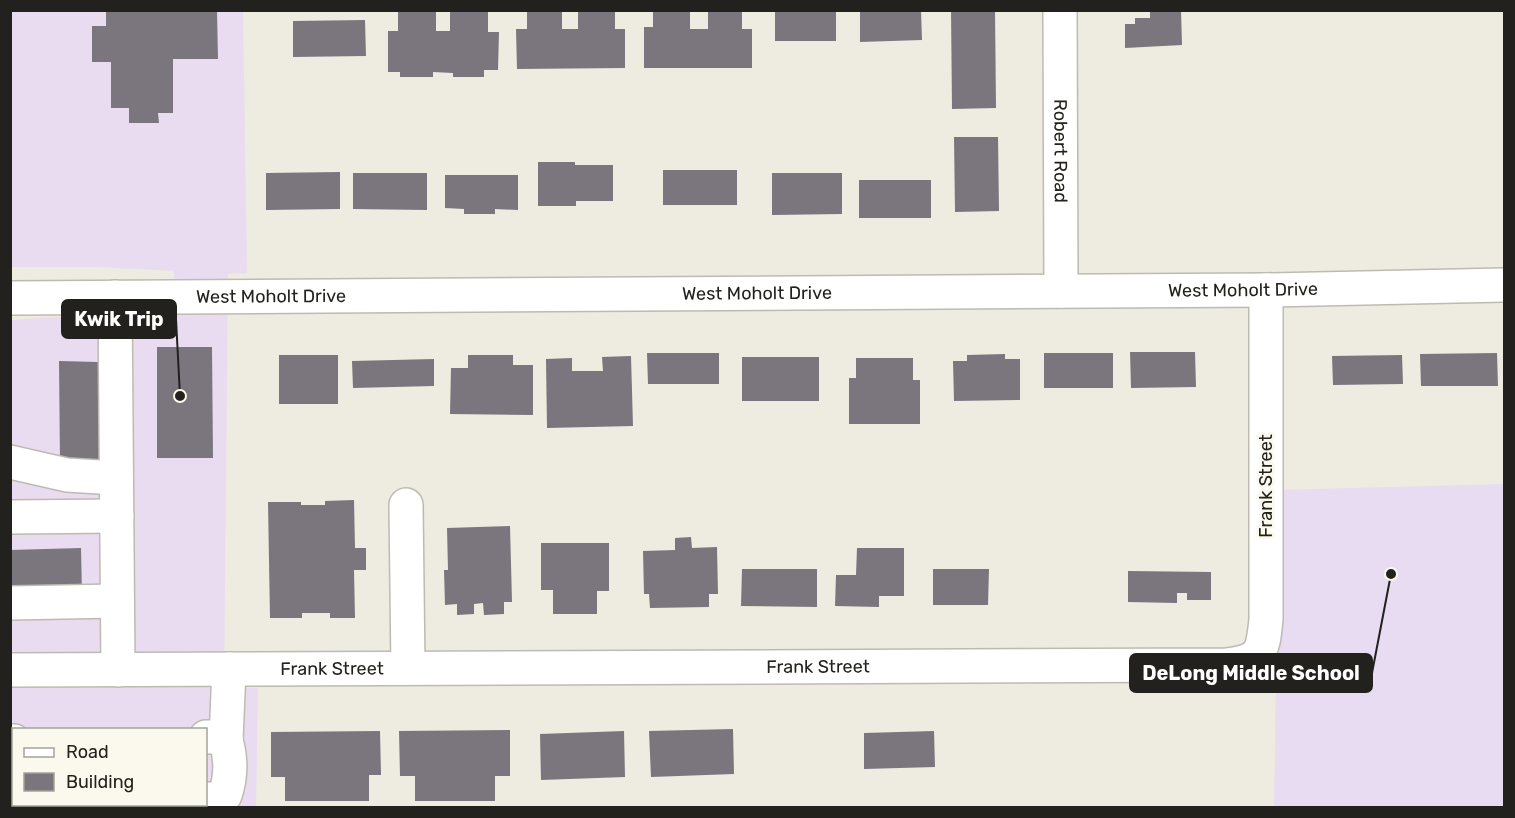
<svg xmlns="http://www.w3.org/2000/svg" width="1515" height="818" viewBox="0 0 1515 818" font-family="Rubik,sans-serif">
	<rect width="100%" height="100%" fill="#eeebe1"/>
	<path fill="#e9dcf0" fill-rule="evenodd" d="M11,11H243L247,273L228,274L224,687L258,688L256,807H11V320L174,309V271L98,267H11ZM14,730H206V804H14Z"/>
	<path fill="#e7dcf1" d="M1504,484V807L1274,808L1279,490Z"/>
	<path fill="#7b757d" d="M106,10H217L218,59H173V113H158L159,123H129V108H111V62H92V26H106Z
		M398,10H436V31H450V10H488V32H499L498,70H484V77H453V73L433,72V77H400V72H388V31H398Z
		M527,10H562V29H578V10H615V29H625V68L517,69L516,29H527Z
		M653,10H690V29H708V10H742V29H752V68H644V27H653Z
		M775,10H836V41H775Z
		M860,10H921L922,40L860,42Z
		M951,10H995L996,108L952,109Z
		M1150,10H1181L1182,45L1125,48V24H1135V18H1150Z
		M365,20L366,56L293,57V21Z
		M954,137H998L999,211L955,212Z
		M538,162H575V165H613V201H576V206H538Z
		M663,170H737V205H663Z
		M340,172V209L266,210V173Z
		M353,173H427V210L353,209Z
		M772,173H842V214L772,215Z
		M445,175H518V210L495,209V214H464V209L445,208Z
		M859,180H931V218H859Z
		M157,347H212L213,458H157Z
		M1130,352H1195L1196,387L1131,388Z
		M647,353H719V384H648Z
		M1044,353H1113V388H1044Z
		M1497,353L1498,386H1421L1420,354Z
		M1005,354V359H1020V400L954,401L953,361H967V355Z
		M279,355H338V404H279Z
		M468,355H513V365H533V415L450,414L451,368H468Z
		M1402,355L1403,384L1333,385L1332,356Z
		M631,356L633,426L547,428L546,359L572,358V371H603L602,357Z
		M742,357H819V401H742Z
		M856,358H913V380H920V424H849V378H856Z
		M434,359V386L353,388L352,361Z
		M59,361L98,362L101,462L60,464Z
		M354,500L355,548H366V570H354L355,618H330V613H302V618H270L268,502H301V505H325V501Z
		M510,526L512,602H504V614L484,615L483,603L474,604V614L457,615V604L445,605L444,570H448L447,528Z
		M691,537L692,548L717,547L718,594H709V607L650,608L649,594H644L643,551L675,550V538Z
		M541,543H609V591H597V614H553V590H541Z
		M81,548L82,595L10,596V550Z
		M857,548H904V596H879V607L835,606L836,575H856Z
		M742,569H817V607L741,606Z
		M933,569H989L988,605H933Z
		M1128,571L1211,572V600H1187V593H1177V603L1128,602Z
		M733,729L734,774L651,777L649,731Z
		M510,730V776H495V801H415V776H400L399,731Z
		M380,731L381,775H369V801H285V777H271V732Z
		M624,731L625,777L541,780L540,734Z
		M934,731L935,767L864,769V733Z"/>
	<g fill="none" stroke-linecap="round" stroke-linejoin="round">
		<defs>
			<g id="minor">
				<path id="s1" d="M1060,10L1061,291"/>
				<path d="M115,297L118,670"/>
				<path id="s2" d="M10,298L1266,290L1504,285"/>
				<path d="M10,462L67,475L116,478"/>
				<path d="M406,505L408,668"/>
				<path d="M10,517L117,516"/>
				<path d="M10,603L117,601"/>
				<path id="s3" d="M10,670L1227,665C1262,661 1263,651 1266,619V290"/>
				<path d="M206,737H217L226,740C231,758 231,778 225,795L216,799H206"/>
				<path d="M226,740L229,669"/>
				<path d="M10,741H14"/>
				<path d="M18,804L35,807L92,804"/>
				<path d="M115,808L130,804"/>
			</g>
		</defs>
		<use href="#minor" stroke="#bdbbb1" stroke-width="36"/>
		<use href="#minor" stroke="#fff" stroke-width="33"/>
	</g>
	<g text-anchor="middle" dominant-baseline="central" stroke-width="6" stroke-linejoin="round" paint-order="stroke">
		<g font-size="18" fill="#22211d" stroke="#fbf9ee">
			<text stroke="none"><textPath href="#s1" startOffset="141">Robert Road</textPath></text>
			<text stroke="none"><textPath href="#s2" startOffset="1233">West Moholt Drive</textPath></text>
			<text stroke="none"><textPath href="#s2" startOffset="747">West Moholt Drive</textPath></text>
			<text stroke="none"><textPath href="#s2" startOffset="261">West Moholt Drive</textPath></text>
			<text transform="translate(1266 486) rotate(-90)">Frank Street</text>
			<text stroke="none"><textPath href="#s3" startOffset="808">Frank Street</textPath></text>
			<text stroke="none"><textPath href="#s3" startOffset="322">Frank Street</textPath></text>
		</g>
	</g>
	<path fill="none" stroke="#22211d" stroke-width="2" d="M180 396L176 319M1391 574L1372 673"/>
	<g fill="#22211d" stroke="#fbf9ee" stroke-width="2">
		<circle cx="180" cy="396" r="6"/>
		<circle cx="1391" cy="574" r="6"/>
	</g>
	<g fill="#22211d" stroke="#22211d" stroke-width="2">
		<rect x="62" y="300" width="114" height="38" rx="6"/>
		<rect x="1130" y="654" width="242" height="38" rx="6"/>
	</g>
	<g font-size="20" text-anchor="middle" font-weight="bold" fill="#fff">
		<text x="119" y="326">Kwik Trip</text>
		<text x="1251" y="680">DeLong Middle School</text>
	</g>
	<rect width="1515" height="818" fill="none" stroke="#22211d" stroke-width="24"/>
	<rect x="12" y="728" width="195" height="78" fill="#fbf9ee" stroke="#a4a39a" stroke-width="1.5"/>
	<rect x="24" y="748" width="30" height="9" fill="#ffffff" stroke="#a4a39a" stroke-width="1.5"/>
	<text x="66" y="758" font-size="18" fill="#22211d">Road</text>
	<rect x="24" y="773" width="30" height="18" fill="#7b757d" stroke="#a4a39a" stroke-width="1.5"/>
	<text x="66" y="788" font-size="18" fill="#22211d">Building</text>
</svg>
